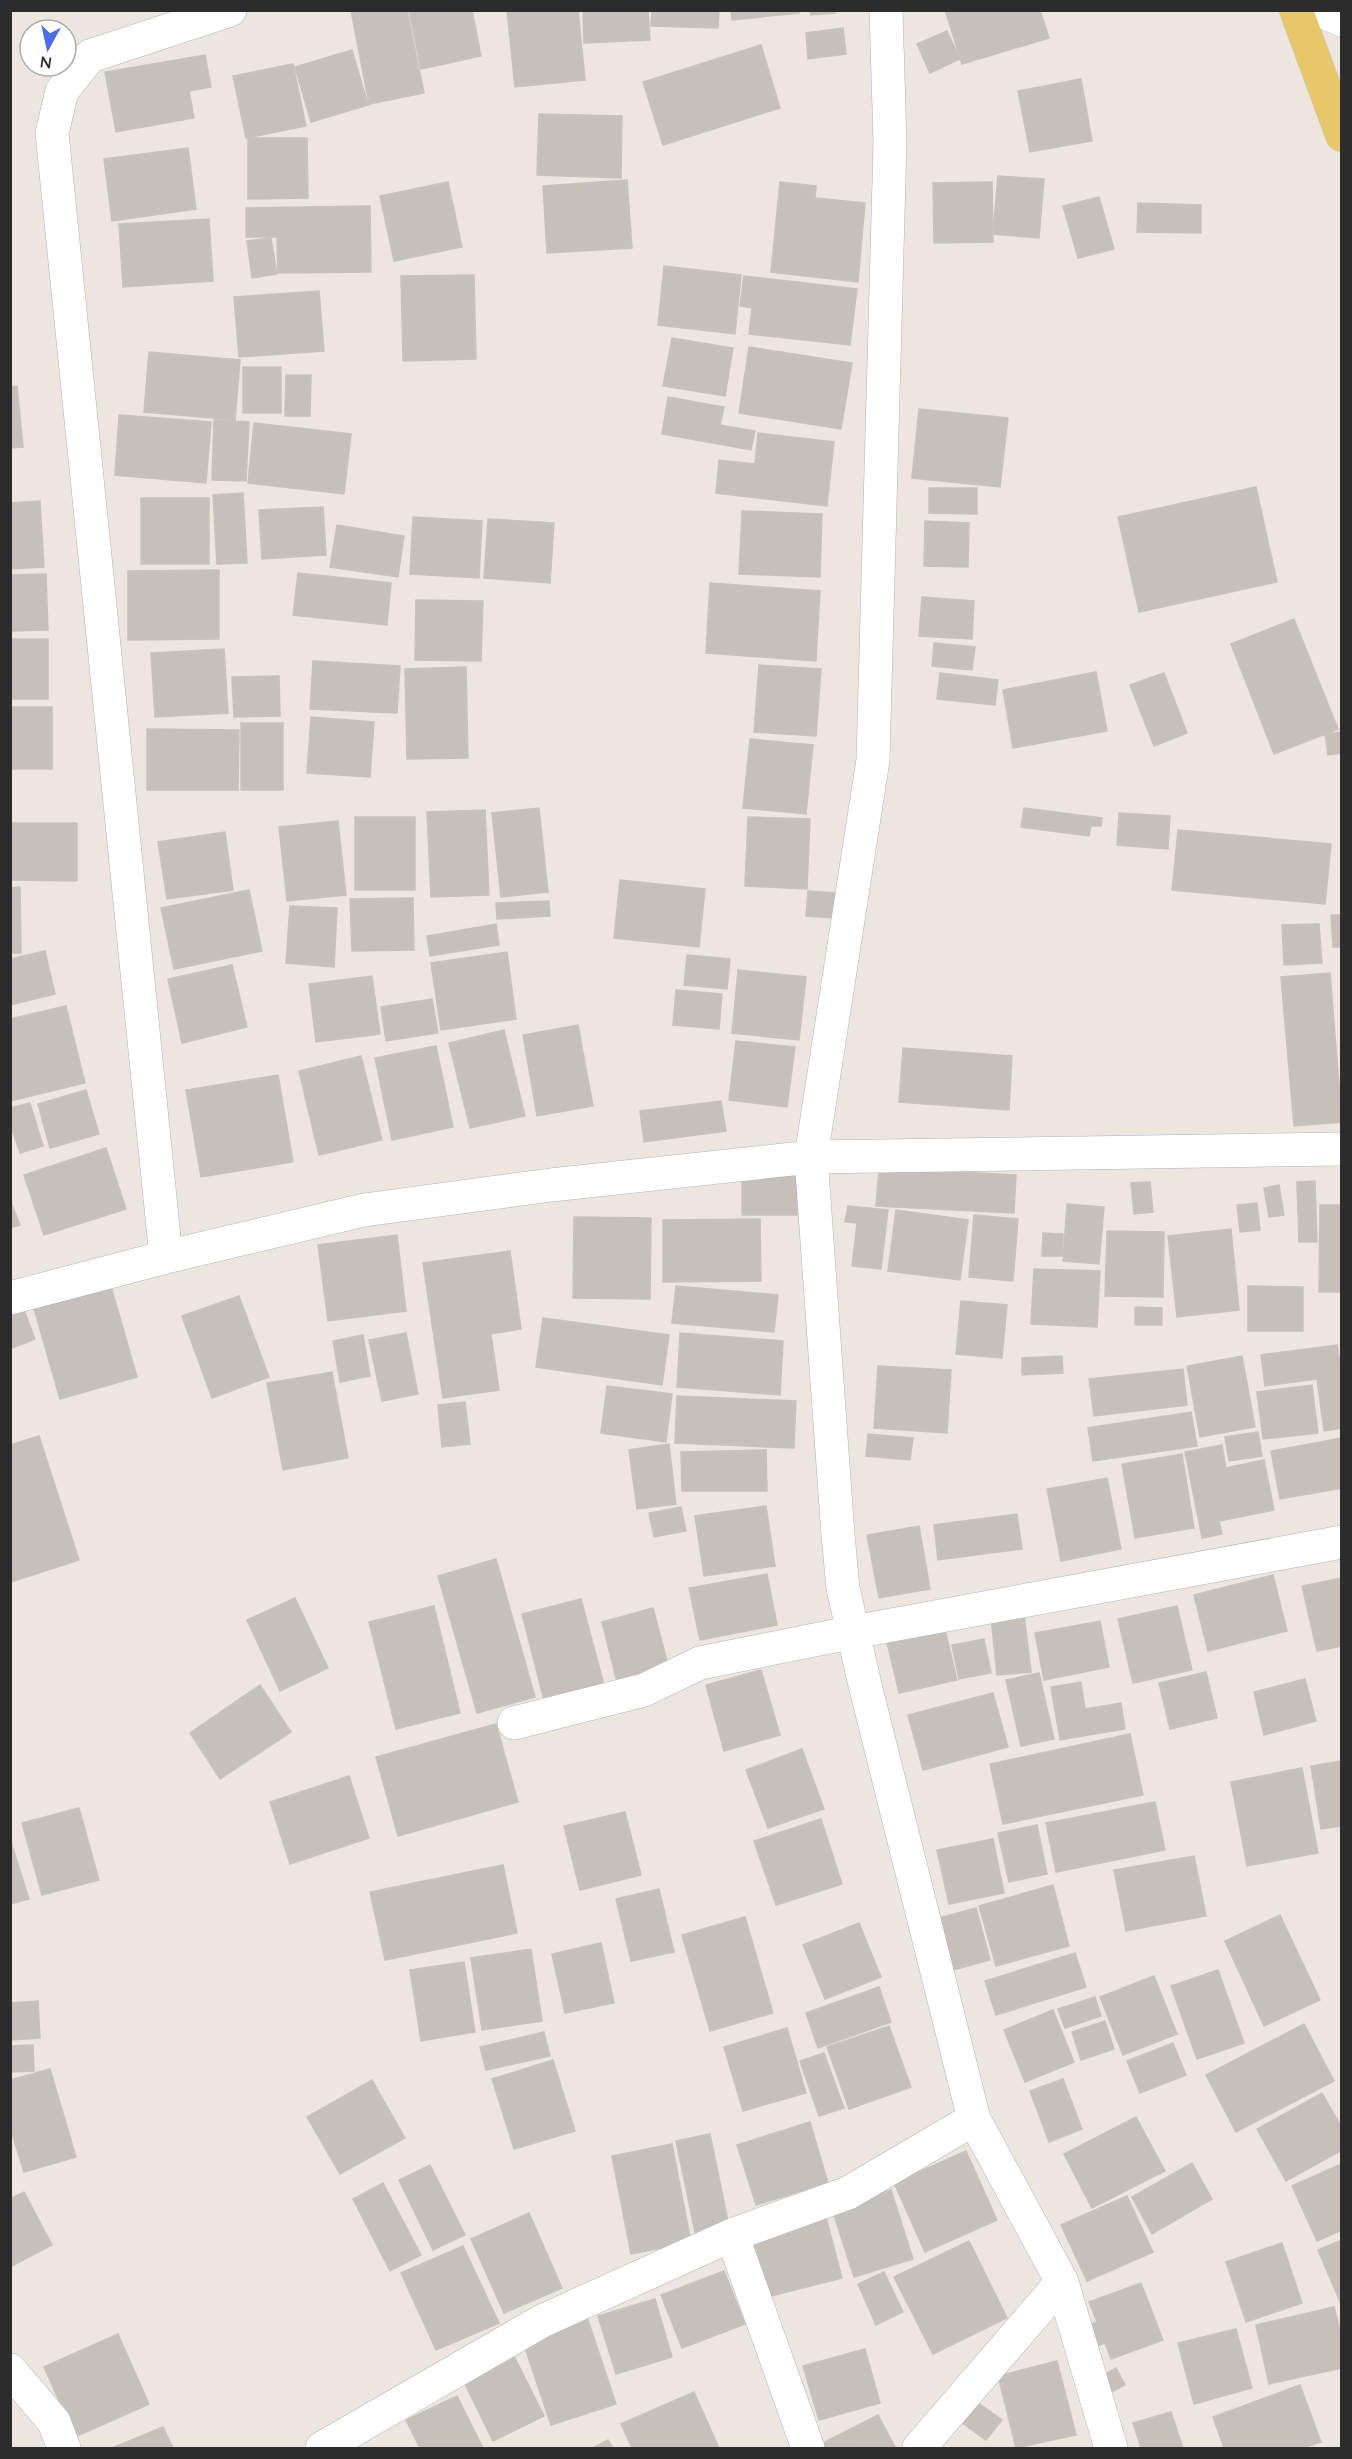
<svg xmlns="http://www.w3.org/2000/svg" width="1352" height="2459" viewBox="0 0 1352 2459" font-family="Quicksand,sans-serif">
	<rect width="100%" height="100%" fill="#ece6df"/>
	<path fill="#c5c1ba" stroke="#c8c2b9" stroke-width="1.5" d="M351,10H407L424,93L369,104Z
		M409,10H472L481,56L421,69Z
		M507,10H578L585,80L515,87Z
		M583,10H648L650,40L584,43Z
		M652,10H719L718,28L651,26Z
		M731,10H799V13L732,20Z
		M810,10H835V13L811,15Z
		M945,10H1040L1049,38L962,64Z
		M843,28L846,54L808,59L806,33Z
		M947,31L960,59L930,73L917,44Z
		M761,45L780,108L663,145L643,82Z
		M352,50L368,105L311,122L295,67Z
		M205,55L211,87L189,91L194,118L116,132L105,72Z
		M293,64L306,126L246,138L233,76Z
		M1081,79L1092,141L1030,152L1018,91Z
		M539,114L622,116L621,178L537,175Z
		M248,138H307L308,198L248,199Z
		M188,148L196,209L112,221L104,159Z
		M998,176L1044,179L1039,238L993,234Z
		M627,180L632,248L547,253L543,186Z
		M448,182L462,247L394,261L380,196Z
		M780,182L816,186L815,198L865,203L858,282L771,272Z
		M992,182L993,242L934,243L933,183Z
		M1099,197L1114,249L1078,258L1063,206Z
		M1138,203L1201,205V233L1137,232Z
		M370,206L371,272L278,273L277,237H246V208Z
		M209,219L213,281L123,287L119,224Z
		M271,238L277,274L252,278L247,241Z
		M664,266L741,275L735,334L658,325Z
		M474,275L476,359L403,361L401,276Z
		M744,276L857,289L850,345L749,334L752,308L740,306Z
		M319,291L324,351L239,357L234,297Z
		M672,338L733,348L725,396L663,386Z
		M749,347L852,363L841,429L739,413Z
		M149,352L240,360L235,420L144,412Z
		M243,367H281V413H243Z
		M286,375H311L310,416H285Z
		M17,386L23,447L10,448V387Z
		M668,397L724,407L720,425L755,431L751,450L662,434Z
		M919,409L1008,418L1000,487L912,478Z
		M119,415L211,422L206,483L115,475Z
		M214,420L249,422L246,481L212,480Z
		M254,423L351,434L344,494L248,483Z
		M758,433L834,442L827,506L716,493L719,460L755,464Z
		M1256,487L1277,582L1139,612L1118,517Z
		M929,488H977V514L929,513Z
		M243,493L247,563L217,564L213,495Z
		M141,498H209V564H141Z
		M40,501L44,567L10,569V503Z
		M323,507L326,555L262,559L259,510Z
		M742,511L822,514L820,577L739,574Z
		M413,517L482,521L479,578L410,574Z
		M488,519L554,523L550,583L484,578Z
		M925,521L969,523L968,567L924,566Z
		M337,525L404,536L398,577L330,567Z
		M219,570V639L128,640V571Z
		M298,573L391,583L387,625L293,615Z
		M46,574L48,630L10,631V575Z
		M710,583L820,591L816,661L706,653Z
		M922,597L974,601L972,639L919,636Z
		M416,600L483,601L481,661L415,660Z
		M1294,619L1338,729L1274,754L1231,644Z
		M10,639H48V699H10Z
		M934,643L975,647L972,670L932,666Z
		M224,649L228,713L155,717L151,653Z
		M313,661L400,666L397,713L310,709Z
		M759,665L821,669L816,736L754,732Z
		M466,667L468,758L407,759L405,669Z
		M1096,672L1107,731L1013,748L1003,690Z
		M940,673L998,680L995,705L937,699Z
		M1164,673L1187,733L1154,746L1130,685Z
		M279,676L280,716L234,717L232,677Z
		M10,707H52V769H10Z
		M311,717L374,722L370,777L307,773Z
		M241,723H283V790H241Z
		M147,729L239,730L238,790H147Z
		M1342,732V753L1328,755L1325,734Z
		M750,739L813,745L806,814L743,808Z
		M539,808L548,892L501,897L492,813Z
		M1024,808L1102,818L1101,826H1091L1089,836L1021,827Z
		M485,810L489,895L431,897L427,812Z
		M1119,813L1170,816L1168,849L1117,845Z
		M355,817H415V890H355Z
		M748,817L810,819L807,889L745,886Z
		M338,821L346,895L287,901L279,827Z
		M10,823H77V881L10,880Z
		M1178,830L1331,844L1325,904L1172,890Z
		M225,832L233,890L167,899L158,842Z
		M620,880L705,889L699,947L614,938Z
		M20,887L21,953H10V888Z
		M249,890L262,951L174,969L161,908Z
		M808,891L837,893L836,918L806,916Z
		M413,898L414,950L352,951L350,899Z
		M549,901L550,916L497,919L496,903Z
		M290,906L337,908L334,967L286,963Z
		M1331,915H1342V947H1333Z
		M496,924L499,945L430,956L427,936Z
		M1319,924L1322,963L1284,965L1282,925Z
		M45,951L55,994L10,1005V959Z
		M507,952L516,1019L441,1030L431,963Z
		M687,955L730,959L727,989L684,985Z
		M232,965L247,1027L182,1043L168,979Z
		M738,970L806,977L799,1040L732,1033Z
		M1330,973L1342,1122L1294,1126L1281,977Z
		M372,976L380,1034L316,1042L309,984Z
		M676,990L722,994L719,1029L673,1025Z
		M432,999L438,1033L386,1041L381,1007Z
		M66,1006L85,1083L10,1101V1019Z
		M578,1025L593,1106L537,1116L523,1035Z
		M504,1030L525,1116L470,1128L449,1043Z
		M736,1041L795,1047L787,1107L729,1100Z
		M436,1046L453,1127L392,1140L375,1058Z
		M903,1048L1012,1056L1009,1110L899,1102Z
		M361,1056L382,1140L319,1155L299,1071Z
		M278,1075L293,1162L201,1177L186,1090Z
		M86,1090L99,1134L50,1148L38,1104Z
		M721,1101L726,1131L644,1142L640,1111Z
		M30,1103L43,1146L20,1153L10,1123V1108Z
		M106,1148L126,1209L44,1235L24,1175Z
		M879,1168L1016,1175L1014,1213L876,1206Z
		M742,1176H798L797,1215H742Z
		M1315,1181L1317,1242H1299L1297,1182Z
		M1150,1182L1153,1212L1134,1214L1131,1183Z
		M1279,1185L1284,1215L1269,1217L1264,1188Z
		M10,1200L20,1225L10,1228Z
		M1257,1203L1260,1230L1240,1232L1237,1205Z
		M1067,1204L1104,1207L1099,1264L1063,1261Z
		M1320,1205H1342V1292H1319Z
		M848,1206L888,1210L881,1269L852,1266L857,1223L845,1222Z
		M896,1210L968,1220L960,1280L888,1271Z
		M974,1215L1018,1219L1013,1281L969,1277Z
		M574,1217L651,1218L650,1299L573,1298Z
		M760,1219L761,1281L663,1282V1220Z
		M1231,1229L1239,1310L1177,1317L1168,1236Z
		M1107,1231L1164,1232L1163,1297L1105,1296Z
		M1043,1233L1063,1234L1062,1256H1042Z
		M397,1235L406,1311L328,1321L318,1245Z
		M510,1251L521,1329L491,1334L499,1390L443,1398L423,1263Z
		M1034,1269L1100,1271L1097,1327L1031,1324Z
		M110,1283L137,1377L60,1399L33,1305Z
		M676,1286L778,1295L774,1332L672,1323Z
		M1248,1286L1303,1287V1331H1248Z
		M239,1296L269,1377L212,1398L182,1316Z
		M961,1301L1007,1305L1002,1358L956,1354Z
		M1135,1307L1162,1308V1325H1135Z
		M24,1310L35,1339L10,1349V1315Z
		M543,1318L669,1335L662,1385L536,1367Z
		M406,1333L418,1394L382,1401L369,1340Z
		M680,1333L783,1341L780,1395L677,1387Z
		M363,1335L370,1376L340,1382L333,1341Z
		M1337,1345L1342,1374V1428L1324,1431L1317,1379L1265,1386L1261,1355Z
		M1062,1356L1063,1373L1022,1375V1358Z
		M1242,1356L1255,1427L1200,1437L1187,1366Z
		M878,1366L951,1370L947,1433L874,1428Z
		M1183,1369L1187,1405L1094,1416L1089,1379Z
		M332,1372L348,1458L283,1470L267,1383Z
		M1312,1385L1318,1433L1263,1439L1257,1392Z
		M607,1386L672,1394L666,1442L601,1433Z
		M677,1396L796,1401L794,1448L675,1443Z
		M465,1402L470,1444L442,1447L438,1405Z
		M1191,1412L1197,1446L1093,1461L1088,1428Z
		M1258,1432L1262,1456L1229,1461L1225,1437Z
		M868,1434L913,1438L910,1460L866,1456Z
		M39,1436L79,1560L11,1582L10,1445Z
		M1342,1438V1488L1280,1499L1271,1451Z
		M669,1444L676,1504L637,1509L629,1450Z
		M1222,1445L1226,1468L1264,1460L1274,1510L1219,1521L1222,1534L1202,1538L1185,1452Z
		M766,1450L767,1491H682L681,1452Z
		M1182,1454L1194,1528L1135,1538L1122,1464Z
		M1107,1478L1121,1549L1061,1561L1047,1489Z
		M766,1506L775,1566L704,1576L695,1516Z
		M681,1507L686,1531L654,1537L649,1513Z
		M1017,1514L1022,1549L938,1560L934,1525Z
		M919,1526L930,1589L879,1598L867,1535Z
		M496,1559L535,1697L477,1713L438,1576Z
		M767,1574L777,1625L700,1640L689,1588Z
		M1273,1575L1287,1631L1208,1651L1194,1595Z
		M1342,1578V1646L1317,1651L1302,1586Z
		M295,1598L328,1668L280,1691L247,1620Z
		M581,1599L604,1685L544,1700L522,1614Z
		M434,1606L460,1713L396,1729L369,1622Z
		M1177,1606L1192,1670L1133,1683L1118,1619Z
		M653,1608L669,1669L617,1682L602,1622Z
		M1024,1614L1031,1672L997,1675L991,1617Z
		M1100,1621L1109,1667L1044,1680L1035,1633Z
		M944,1626L957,1680L899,1693L886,1638Z
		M984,1639L991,1673L959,1679L952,1645Z
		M761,1670L780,1735L724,1751L706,1685Z
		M1206,1672L1217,1718L1170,1729L1159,1683Z
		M1039,1673L1054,1739L1021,1746L1006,1680Z
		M1305,1679L1316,1721L1264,1735L1254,1692Z
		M1081,1682L1085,1709L1121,1703L1125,1729L1060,1740L1051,1687Z
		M260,1685L291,1732L220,1779L190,1733Z
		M993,1693L1008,1747L923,1770L908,1715Z
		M496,1724L518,1802L398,1836L376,1757Z
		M1130,1734L1143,1795L1003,1824L990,1764Z
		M802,1749L824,1809L768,1828L746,1770Z
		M1342,1761V1826L1321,1829L1311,1766Z
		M1302,1768L1318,1853L1247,1866L1231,1782Z
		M349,1776L369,1838L290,1864L270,1802Z
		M1155,1802L1165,1850L1056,1872L1046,1823Z
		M79,1808L99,1880L42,1895L22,1823Z
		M625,1812L641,1875L580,1890L564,1826Z
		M821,1819L842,1884L776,1905L754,1841Z
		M1037,1825L1047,1874L1009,1882L998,1833Z
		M10,1839L29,1899L10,1904Z
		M993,1839L1004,1893L949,1904L937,1850Z
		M1194,1856L1206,1916L1126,1931L1114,1870Z
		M503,1865L517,1933L385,1960L370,1892Z
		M1053,1885L1069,1946L996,1966L979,1906Z
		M659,1889L674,1952L631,1961L616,1899Z
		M976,1908L990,1960L946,1972L932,1920Z
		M1280,1915L1320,2000L1264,2026L1225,1941Z
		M745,1917L773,2013L710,2031L682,1935Z
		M859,1923L881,1977L825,1999L803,1945Z
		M601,1943L614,2003L565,2013L552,1954Z
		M531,1949L542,2021L482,2030L471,1958Z
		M1075,1953L1086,1987L996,2015L985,1981Z
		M464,1962L475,2032L421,2041L410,1970Z
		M1218,1970L1244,2043L1197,2059L1171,1986Z
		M1154,1976L1177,2034L1123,2055L1100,1997Z
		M879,1987L891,2022L818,2048L806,2013Z
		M1095,1997L1101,2016L1065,2028L1058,2009Z
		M38,2001L40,2038L10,2040V2003Z
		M1053,2010L1074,2062L1025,2082L1004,2030Z
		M1105,2021L1114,2049L1081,2060L1072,2032Z
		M1304,2024L1334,2081L1236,2132L1206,2075Z
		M889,2026L911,2087L849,2109L827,2047Z
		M787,2028L806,2093L743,2111L724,2047Z
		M544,2032L550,2056L486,2070L480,2047Z
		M1173,2043L1186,2075L1140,2093L1127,2061Z
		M33,2045L34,2071L10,2072V2046Z
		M824,2053L844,2108L819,2116L800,2061Z
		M553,2060L575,2131L514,2149L492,2079Z
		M50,2069L76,2157L24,2172L10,2127V2080Z
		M1063,2079L1082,2129L1049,2142L1030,2091Z
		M372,2080L405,2138L340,2174L307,2117Z
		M1322,2093L1342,2128V2150L1286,2181L1257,2129Z
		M1136,2117L1165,2171L1092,2208L1064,2154Z
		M810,2122L828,2183L756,2205L737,2145Z
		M710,2134L730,2231L696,2237L676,2141Z
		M672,2144L691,2242L631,2254L612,2156Z
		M966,2151L997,2220L925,2252L894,2183Z
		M1192,2163L1212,2199L1152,2234L1132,2197Z
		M430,2165L465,2235L433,2250L399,2180Z
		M1339,2165L1342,2171V2230L1317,2241L1292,2186Z
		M383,2183L421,2255L390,2271L353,2199Z
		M891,2190L913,2259L854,2277L832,2209Z
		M24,2192L52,2245L10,2267V2199Z
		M1127,2196L1153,2252L1087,2281L1061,2225Z
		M529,2213L562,2288L504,2313L471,2239Z
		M826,2217L842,2278L767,2297L751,2235Z
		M1342,2240V2304H1341L1318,2250Z
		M969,2241L1007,2318L933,2354L894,2277Z
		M1282,2243L1302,2303L1246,2322L1226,2262Z
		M463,2246L499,2323L436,2350L401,2273Z
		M724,2271L745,2324L682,2348L661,2295Z
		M884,2272L903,2312L876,2325L858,2284Z
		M1141,2283L1163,2340L1111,2359L1105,2343L1091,2348L1083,2327L1097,2322L1089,2302Z
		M655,2299L672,2357L616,2374L598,2316Z
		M1334,2307L1342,2337V2368L1269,2384L1256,2325Z
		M587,2317L616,2404L551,2425L522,2339Z
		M1236,2329L1252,2388L1194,2404L1178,2343Z
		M118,2334L149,2404L75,2437L44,2367Z
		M865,2349L880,2403L819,2420L803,2366Z
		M514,2356L544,2416L493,2441L463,2380Z
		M1057,2361L1076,2435L1016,2448L998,2376Z
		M1116,2368L1125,2385L1106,2395L1098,2378Z
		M1300,2385L1321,2442L1303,2448H1224L1213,2417Z
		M694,2392L719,2448H632L621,2424Z
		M457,2396L483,2448H420L406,2420Z
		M977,2402L1002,2420L986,2440L961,2422Z
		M1171,2412L1183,2448H1141L1133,2423Z
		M878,2415L895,2447L813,2448Z
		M163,2427L173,2448H112Z
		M608,2440L613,2448H593Z"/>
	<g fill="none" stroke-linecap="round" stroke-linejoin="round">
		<defs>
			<path id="street" d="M886,10L890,143L873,760L811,1157L838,1535L843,1588L865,1685L974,2119L1062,2282L1111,2448
				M1319,10L1342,20
				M166,1257L52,133L62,91L90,56L230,10
				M10,1298L166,1257L364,1210L551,1185L811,1157L1342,1149
				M514,1723L644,1690L700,1663L854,1632L1342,1542
				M732,2235L808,2448
				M10,2370L54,2422L64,2448
				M322,2448L542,2321L732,2235L848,2193L974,2119
				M919,2448L1062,2282"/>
			<path id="primary" d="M1296,10L1342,135"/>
		</defs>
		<use href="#street" stroke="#b0b2bb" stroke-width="34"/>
		<use href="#primary" stroke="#c4c4c4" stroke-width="34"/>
		<use href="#street" stroke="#fff" stroke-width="33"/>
		<use href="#primary" stroke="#e7c76a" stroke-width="33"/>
	</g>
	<rect width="1352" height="2459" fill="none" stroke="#2c2c2c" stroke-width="24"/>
	<g transform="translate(48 48) rotate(188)"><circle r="28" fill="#ffffff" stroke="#ababab" stroke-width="1.5"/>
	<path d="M0-4.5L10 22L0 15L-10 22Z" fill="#4b6ded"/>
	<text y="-9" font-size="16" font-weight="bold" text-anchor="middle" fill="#2c2c2c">N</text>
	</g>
</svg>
